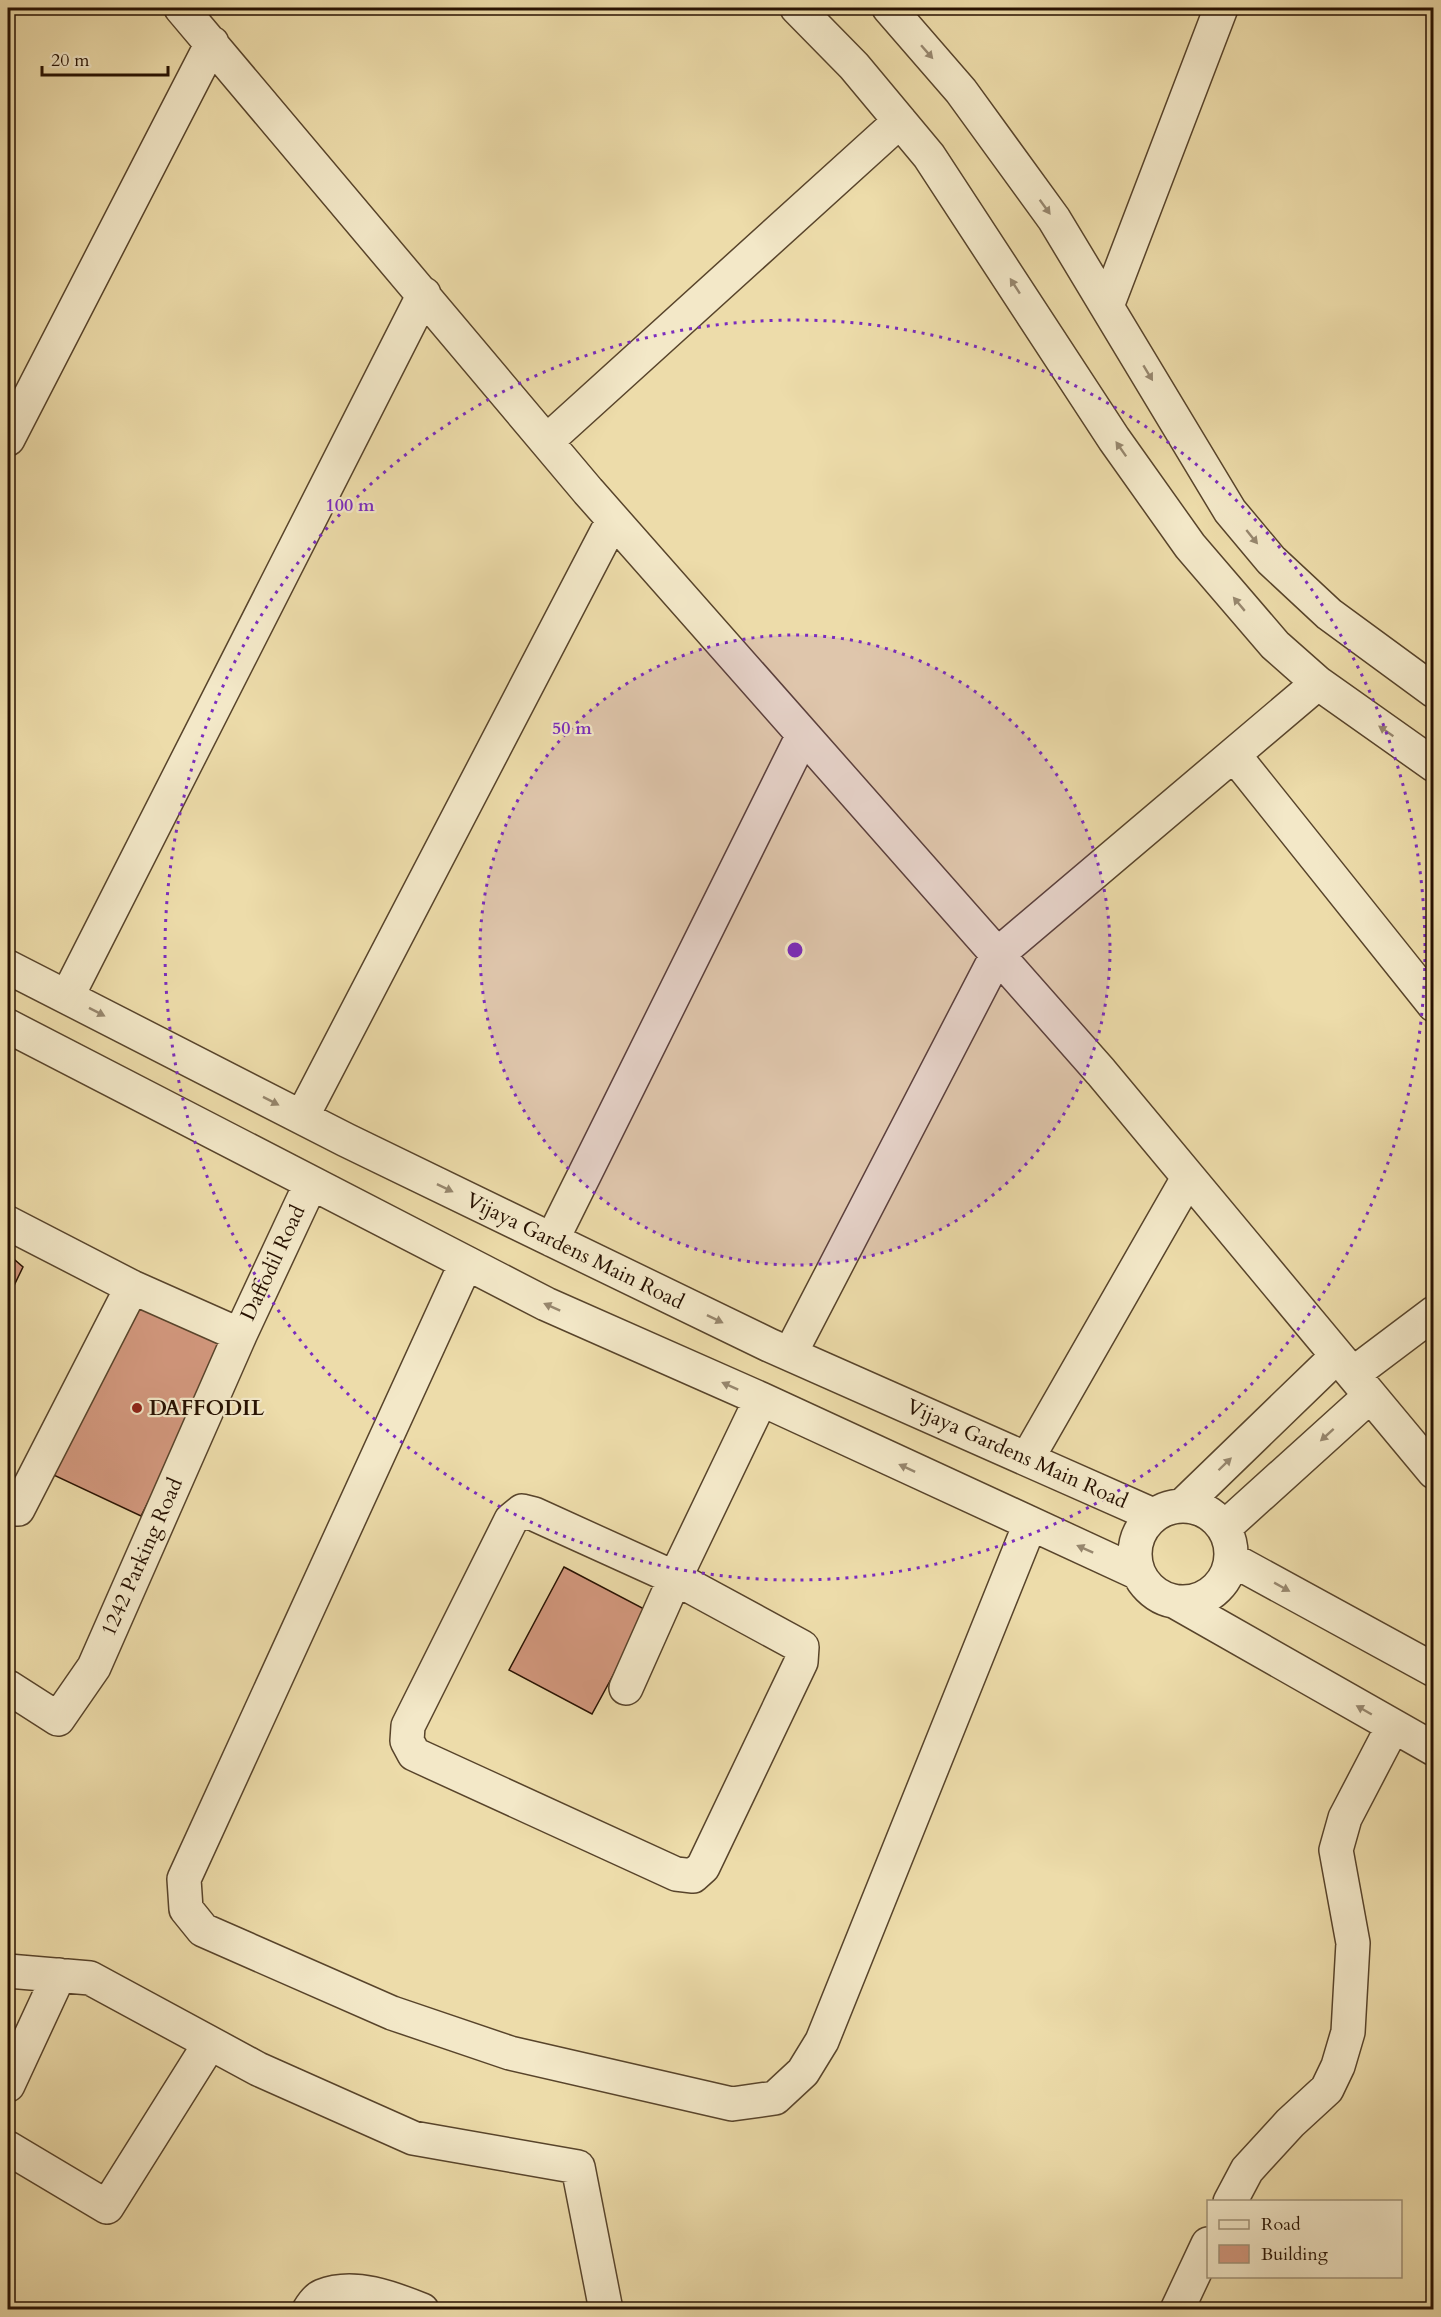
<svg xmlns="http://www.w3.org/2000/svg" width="1441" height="2317" viewBox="0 0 1441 2317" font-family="Cardo,serif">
	<rect width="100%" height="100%" fill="#eddcaa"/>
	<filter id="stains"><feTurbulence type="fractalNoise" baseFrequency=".00333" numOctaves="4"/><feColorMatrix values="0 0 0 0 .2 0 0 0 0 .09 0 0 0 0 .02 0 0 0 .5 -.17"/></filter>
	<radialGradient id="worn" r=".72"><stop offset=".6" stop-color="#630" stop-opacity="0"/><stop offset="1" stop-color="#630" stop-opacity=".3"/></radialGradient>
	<path fill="#d3987e" stroke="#271101" stroke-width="1.5" d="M8,1254L23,1267L8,1298Z
		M130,1304L228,1345L141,1516L45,1471Z
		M564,1567L648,1611L592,1714L509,1670Z"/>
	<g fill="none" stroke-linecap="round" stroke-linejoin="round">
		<defs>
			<path id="street" d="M181,8L588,491L1101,1072L1434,1472
				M797,8L854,66L929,156L1114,439L1190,546L1275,645L1318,683L1434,765
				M889,8L961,91L1054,219L1230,511L1271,560L1329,614L1434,691
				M1107,306L1221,8
				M8,439L212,43
				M547,441L900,121
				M1234,755L1434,1005
				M8,967L346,1140L769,1345L1153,1515
				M67,997L424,294
				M8,1026L546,1304L761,1399L1138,1573
				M302,1117L613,520
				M8,1223L132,1287L240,1335L311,1183
				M552,1240L803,735
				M466,1263L184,1879L186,1909L203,1930L392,2013L510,2053L732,2104L775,2098L803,2072L822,2041L1030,1524
				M790,1354L997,955L1318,683
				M1353,1374L1434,1313
				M1027,1459L1188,1178
				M1183,1505L1337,1356
				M1135 1554a48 48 0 1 1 96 0a48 48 0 1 1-96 0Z
				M8,1509H18L132,1287
				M522,1511L534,1514L675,1578L802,1647L801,1662L703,1867L693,1876L676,1874L414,1754L407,1741L408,1726L511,1520Z
				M1224,1528L1370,1396
				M1231,1559L1434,1670
				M1174,1601L1434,1749
				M8,1687L58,1719L94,1667L240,1335
				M626,1688L675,1578L761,1399
				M8,1971L90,1978L258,2069L413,2138L578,2167L606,2310
				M8,2085L59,1975
				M8,2148L107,2207L210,2043
				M1230,2202L1247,2170L1290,2123L1327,2089L1338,2066L1348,2032L1353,1943L1336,1850L1345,1818L1393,1726
				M309,2310C312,2305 317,2298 322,2296C354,2283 392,2298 422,2310
				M1177,2310L1208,2244"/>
		</defs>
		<use href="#street" stroke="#58442b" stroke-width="36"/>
		<use href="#street" stroke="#f3e8c8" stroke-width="33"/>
	</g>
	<defs><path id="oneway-solid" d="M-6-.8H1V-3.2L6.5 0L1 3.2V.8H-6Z" transform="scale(1.5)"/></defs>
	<g fill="#97876e">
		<use href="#oneway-solid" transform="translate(927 52) rotate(49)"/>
		<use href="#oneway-solid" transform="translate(1045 207) rotate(54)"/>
		<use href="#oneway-solid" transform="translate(1015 286) rotate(-123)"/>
		<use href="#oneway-solid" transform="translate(1148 373) rotate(59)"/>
		<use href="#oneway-solid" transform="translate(1121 449) rotate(-125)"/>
		<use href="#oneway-solid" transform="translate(1252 537) rotate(51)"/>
		<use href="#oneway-solid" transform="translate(1239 604) rotate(-130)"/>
		<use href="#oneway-solid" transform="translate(1386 731) rotate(-145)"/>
		<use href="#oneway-solid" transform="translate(97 1012) rotate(27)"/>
		<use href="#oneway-solid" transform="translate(271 1101) rotate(27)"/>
		<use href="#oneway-solid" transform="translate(445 1188) rotate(26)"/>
		<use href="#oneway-solid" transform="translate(552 1307) rotate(-156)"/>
		<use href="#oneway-solid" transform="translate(715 1319) rotate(26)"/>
		<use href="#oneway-solid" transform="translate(730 1386) rotate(-156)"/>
		<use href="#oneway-solid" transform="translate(1327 1435) rotate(138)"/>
		<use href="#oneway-solid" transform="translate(1225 1464) rotate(-44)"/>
		<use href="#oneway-solid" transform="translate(907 1468) rotate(-155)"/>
		<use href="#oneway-solid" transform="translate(1085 1549) rotate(-156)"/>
		<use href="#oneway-solid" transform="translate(1282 1587) rotate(29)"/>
		<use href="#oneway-solid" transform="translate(1364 1710) rotate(-150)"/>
	</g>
	<circle cx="795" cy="950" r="315" fill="#7b2cbf" fill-opacity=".12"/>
	<g fill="none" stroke="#7b2cbf" stroke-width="3" stroke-dasharray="3 6">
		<circle cx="795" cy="950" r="315"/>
		<circle cx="795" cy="950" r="630"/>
	</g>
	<circle fill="#8f2418" stroke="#f3e8c8" stroke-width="2" cx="137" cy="1408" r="6"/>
	<g text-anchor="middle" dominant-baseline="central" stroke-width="4.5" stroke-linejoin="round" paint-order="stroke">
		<g font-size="21" fill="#271101" stroke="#f3e8c8">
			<text transform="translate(575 1251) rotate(26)">Vijaya Gardens Main Road</text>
			<text transform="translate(273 1263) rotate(-65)">Daffodil Road</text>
			<text transform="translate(1017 1454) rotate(24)">Vijaya Gardens Main Road</text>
			<text transform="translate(142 1557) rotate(-66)">1242 Parking Road</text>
		</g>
		<g font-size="21" font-weight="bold" fill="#271101" stroke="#f3e8c8" text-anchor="start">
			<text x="149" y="1408">DAFFODIL</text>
		</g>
	</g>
	<circle cx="795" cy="950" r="9" fill="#7b2cbf" stroke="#f3e8c8" stroke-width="3"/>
	<g font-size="18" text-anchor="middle" font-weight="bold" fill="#7b2cbf" stroke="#f3e8c8" stroke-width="4.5" stroke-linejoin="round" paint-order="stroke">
		<text x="350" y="511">100 m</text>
		<text x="572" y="734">50 m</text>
	</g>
	<rect width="1441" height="2317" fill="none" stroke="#eddcaa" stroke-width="30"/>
	<rect x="9" y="9" width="1423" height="2299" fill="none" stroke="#271101" stroke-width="3"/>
	<rect x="15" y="15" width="1411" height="2287" fill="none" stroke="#271101" stroke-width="1.5"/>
	<rect x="1207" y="2200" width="195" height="78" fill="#f3e8c8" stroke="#a19278" stroke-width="1.5"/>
	<rect x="1219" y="2220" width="30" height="9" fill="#f3e8c8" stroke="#a19278" stroke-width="1.5"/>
	<text x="1261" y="2230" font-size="18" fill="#271101">Road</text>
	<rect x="1219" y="2245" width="30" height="18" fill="#d3987e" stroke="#a19278" stroke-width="1.5"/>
	<text x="1261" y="2260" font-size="18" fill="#271101">Building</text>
	<path d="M42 66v9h126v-9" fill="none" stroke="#271101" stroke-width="3"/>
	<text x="51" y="66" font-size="18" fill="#271101" stroke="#f3e8c8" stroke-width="4.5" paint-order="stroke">20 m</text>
	<rect width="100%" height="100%" filter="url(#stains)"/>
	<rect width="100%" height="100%" fill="url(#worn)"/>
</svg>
